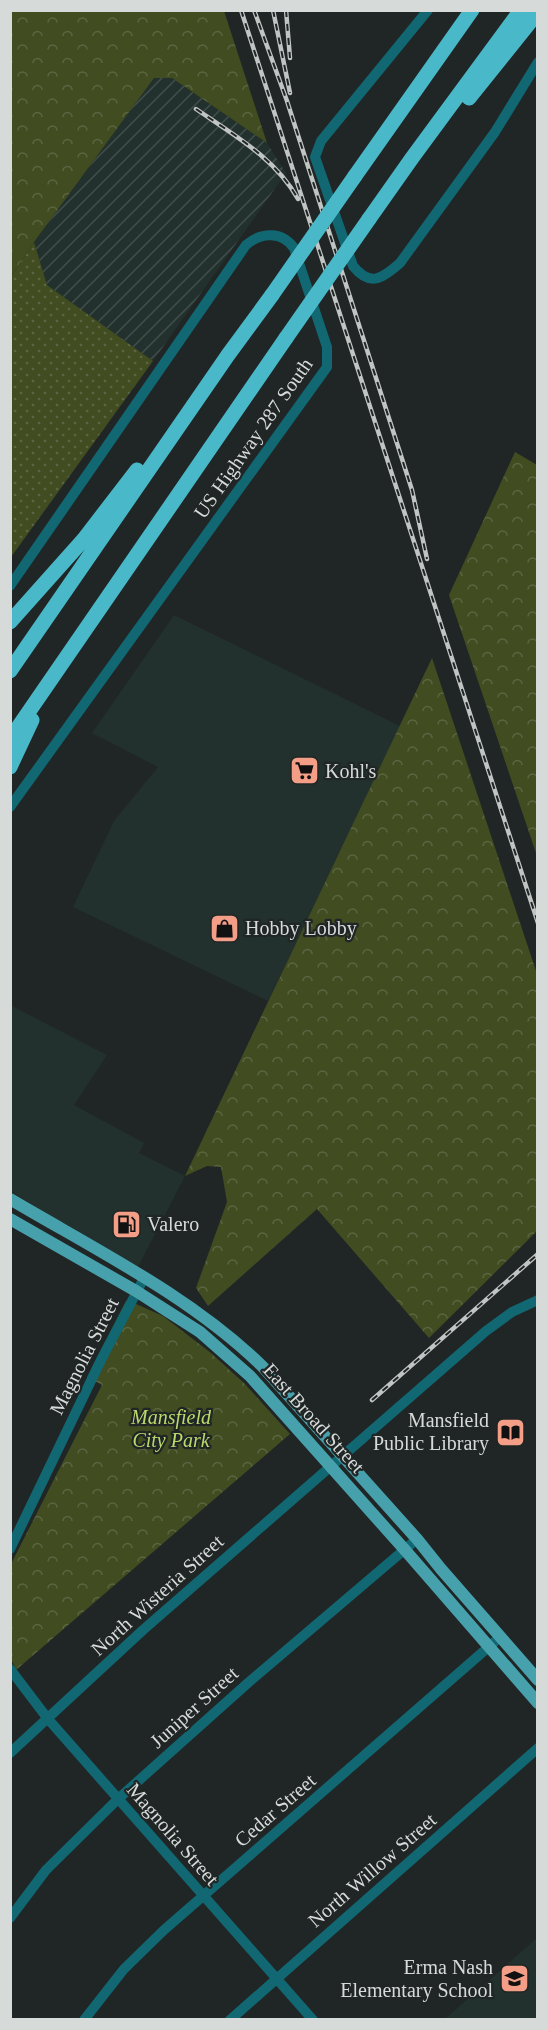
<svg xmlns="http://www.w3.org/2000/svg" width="548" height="2030" viewBox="0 0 548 2030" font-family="Georgia,serif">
	<defs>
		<pattern id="industrial-furrows" width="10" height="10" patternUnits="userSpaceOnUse" patternTransform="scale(1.5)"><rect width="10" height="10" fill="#22312d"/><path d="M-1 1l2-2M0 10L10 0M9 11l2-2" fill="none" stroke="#414e4b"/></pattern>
		<pattern id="grass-dots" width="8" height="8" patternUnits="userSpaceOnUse" patternTransform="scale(1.5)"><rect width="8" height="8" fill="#414c21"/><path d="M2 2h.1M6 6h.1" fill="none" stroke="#5c6541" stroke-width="1.8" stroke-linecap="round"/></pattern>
		<pattern id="forest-crowns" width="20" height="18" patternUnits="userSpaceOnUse" patternTransform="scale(1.5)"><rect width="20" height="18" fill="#414c21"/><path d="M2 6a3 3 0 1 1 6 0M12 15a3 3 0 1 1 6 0" fill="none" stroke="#5c6541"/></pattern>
	</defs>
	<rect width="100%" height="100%" fill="#202625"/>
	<path fill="#22312d" d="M174,615L400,726L268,1001L73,907L114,821L158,767L92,733Z
		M10,1005L107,1055L74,1105L144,1143L139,1153L185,1176L138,1267L56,1220L11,1191Z
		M537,1938V2019H445Z"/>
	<path fill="url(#industrial-furrows)" d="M154,78H172L267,143L286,173L153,361L47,285L34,242Z"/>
	<path fill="url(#grass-dots)" d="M34,242L47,285L153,361L11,557V277Z"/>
	<path fill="url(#forest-crowns)" d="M11,10L224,11L267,143L172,78H154L34,242L11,277Z
		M515,452L537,465V856L449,595Z
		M432,658L537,974V1231L429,1338L317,1209L208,1306L196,1288L227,1202L221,1167L207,1166L185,1176Z
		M126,1301L136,1304L163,1316L211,1353L244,1383L290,1434L16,1670L11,1659L10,1566L102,1385L87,1377Z"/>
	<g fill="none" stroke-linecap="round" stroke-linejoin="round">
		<path stroke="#116772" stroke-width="10" d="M428,10L321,141L315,157L353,266C370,287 382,279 400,263L495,132L538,62
			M10,586L246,245C261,232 282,231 294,248L327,347V367L10,807
			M10,1549L101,1360L144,1278
			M10,1669L48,1719L313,2020
			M10,1753L143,1630L486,1331L512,1312L538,1300
			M10,1918L46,1870L118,1799L249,1682L417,1539
			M84,2020L124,1969L164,1930L500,1637
			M230,2020L538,1748"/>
		<path stroke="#47a1ad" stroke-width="12" d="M10,1199C96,1250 190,1296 262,1366L417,1539L441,1569L538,1680
			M10,1219L136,1291L200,1332L250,1376L405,1550L538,1703"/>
		<path stroke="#49b9c9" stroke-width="15" d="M469,98L538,12
			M355,176L472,10
			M369,219L412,158L521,10
			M10,622L84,539L137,470
			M10,671L228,355L272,295
			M10,739L286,338
			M10,767L32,720"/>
		<defs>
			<path id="rail" d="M241,10L538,923
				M254,10L287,101L412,490L427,559
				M273,10L290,93
				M286,10L290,58
				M196,109C234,135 275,158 298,199
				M372,1400L538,1254"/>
		</defs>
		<use href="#rail" stroke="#c0c4c3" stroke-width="4.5"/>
		<use href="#rail" stroke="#202625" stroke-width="2" stroke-dasharray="7" stroke-linecap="butt"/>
		<path stroke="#49b9c9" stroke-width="15" d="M272,295L355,176
			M286,338L369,219"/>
	</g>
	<defs>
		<symbol id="supermarket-square" viewBox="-11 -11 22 22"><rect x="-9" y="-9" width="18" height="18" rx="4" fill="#f49e88" stroke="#202625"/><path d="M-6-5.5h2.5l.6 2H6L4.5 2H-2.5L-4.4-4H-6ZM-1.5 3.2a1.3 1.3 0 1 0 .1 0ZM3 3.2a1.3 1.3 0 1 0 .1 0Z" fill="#111"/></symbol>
		<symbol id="shop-square" viewBox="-11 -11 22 22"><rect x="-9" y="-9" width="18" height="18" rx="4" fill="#f49e88" stroke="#202625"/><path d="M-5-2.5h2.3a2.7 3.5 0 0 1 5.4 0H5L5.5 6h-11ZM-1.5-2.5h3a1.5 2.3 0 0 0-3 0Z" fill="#111"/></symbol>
		<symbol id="fuel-square" viewBox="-11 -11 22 22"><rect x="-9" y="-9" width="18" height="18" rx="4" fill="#f49e88" stroke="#202625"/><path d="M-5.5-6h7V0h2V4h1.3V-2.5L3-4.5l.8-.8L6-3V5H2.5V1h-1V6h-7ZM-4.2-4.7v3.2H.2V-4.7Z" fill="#111"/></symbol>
		<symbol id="library-square" viewBox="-11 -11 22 22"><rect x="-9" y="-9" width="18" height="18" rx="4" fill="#f49e88" stroke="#202625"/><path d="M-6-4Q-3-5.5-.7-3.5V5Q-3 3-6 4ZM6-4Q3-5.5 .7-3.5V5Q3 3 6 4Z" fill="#111"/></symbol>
		<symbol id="school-square" viewBox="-11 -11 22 22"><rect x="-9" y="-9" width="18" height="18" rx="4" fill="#f49e88" stroke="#202625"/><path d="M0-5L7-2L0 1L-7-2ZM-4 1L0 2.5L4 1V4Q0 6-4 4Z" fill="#111"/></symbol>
	</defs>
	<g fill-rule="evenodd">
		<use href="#supermarket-square" x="288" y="754" width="33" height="33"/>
		<use href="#shop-square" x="208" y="912" width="33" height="33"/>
		<use href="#fuel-square" x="110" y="1208" width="33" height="33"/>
		<use href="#library-square" x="494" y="1416" width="33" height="33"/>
		<use href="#school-square" x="498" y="1962" width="33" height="33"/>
	</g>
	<g text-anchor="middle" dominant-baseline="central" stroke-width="4.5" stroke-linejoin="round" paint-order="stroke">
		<g font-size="20" fill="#d6dad9" stroke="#202625">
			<text transform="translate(253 438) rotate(-55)">US Highway 287 South</text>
			<text transform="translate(84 1356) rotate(-63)">Magnolia Street</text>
			<text transform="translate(314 1418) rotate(48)">East Broad Street</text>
			<text transform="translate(157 1595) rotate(-42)">North Wisteria Street</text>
			<text transform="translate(194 1707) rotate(-42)">Juniper Street</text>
			<text transform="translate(275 1810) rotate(-41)">Cedar Street</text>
			<text transform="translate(173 1834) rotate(49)">Magnolia Street</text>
			<text transform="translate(372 1870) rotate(-41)">North Willow Street</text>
		</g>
		<g font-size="20" fill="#d6dad9" stroke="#202625" text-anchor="start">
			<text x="325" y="771">Kohl's</text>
			<text x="245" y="928">Hobby Lobby</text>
			<text x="147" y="1224">Valero</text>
			<text x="489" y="1420" text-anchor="end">Mansfield<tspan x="489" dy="23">Public Library</tspan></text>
			<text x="493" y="1967" text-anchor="end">Erma Nash<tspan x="493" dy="23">Elementary School</tspan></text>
		</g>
		<g font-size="20" font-style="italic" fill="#bcd96b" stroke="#202625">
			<text x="171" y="1417">Mansfield<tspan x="171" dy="23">City Park</tspan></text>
		</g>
	</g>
	<rect width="548" height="2030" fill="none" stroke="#d6dad9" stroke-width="24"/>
</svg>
